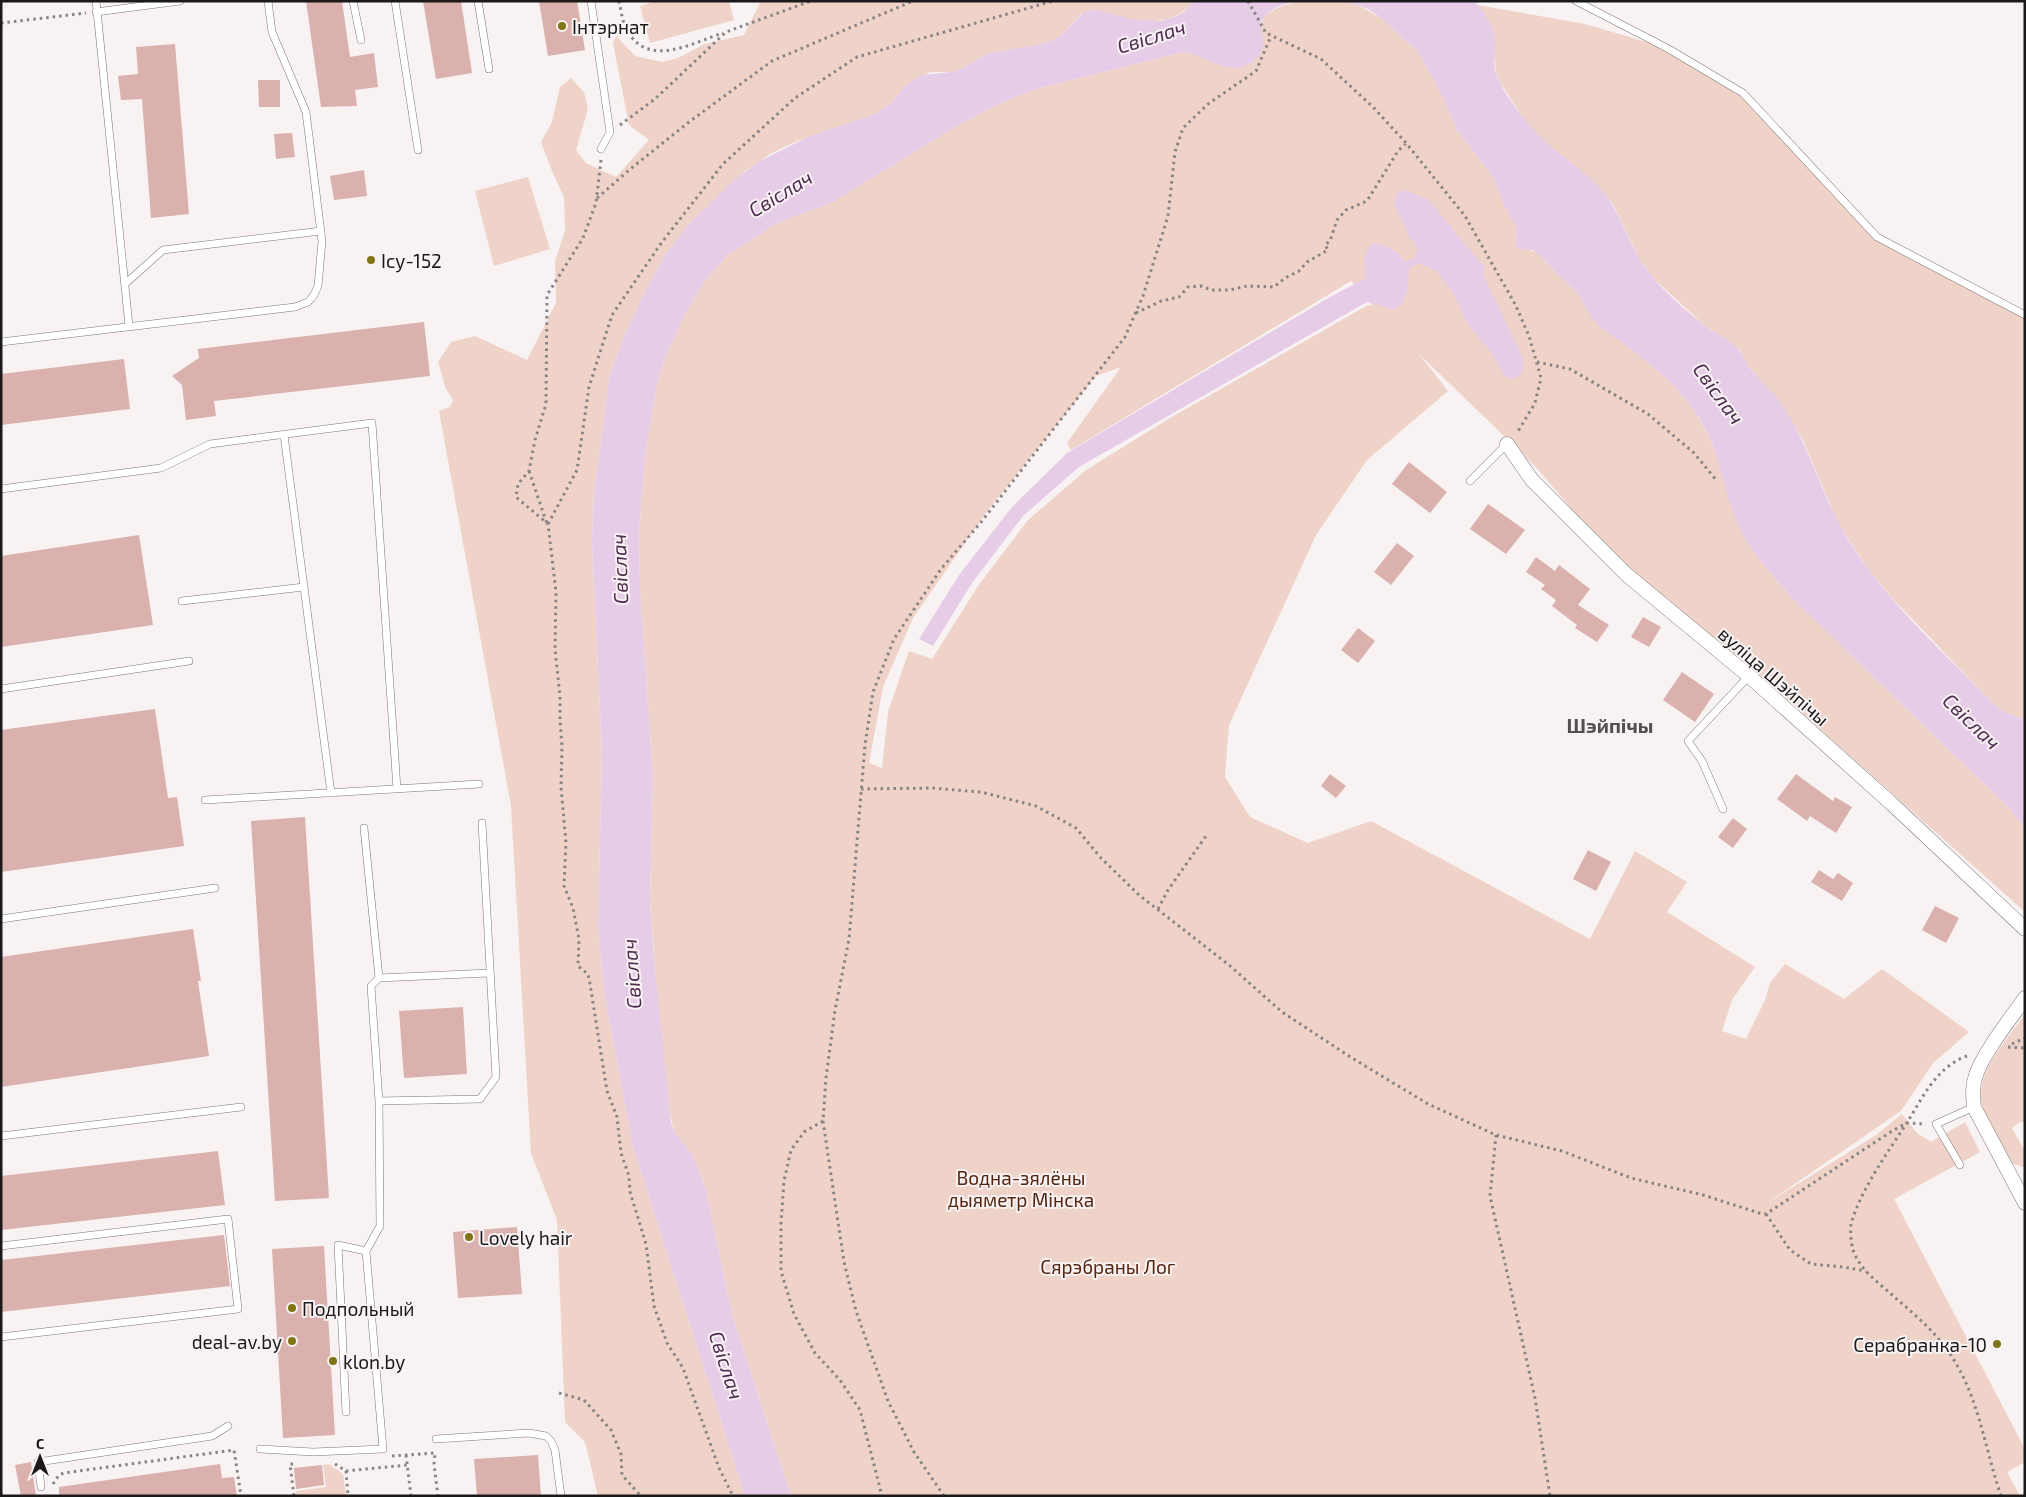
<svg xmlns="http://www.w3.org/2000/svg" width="2026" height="1497" viewBox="0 0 2026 1497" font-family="'Exo 2',sans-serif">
	<rect width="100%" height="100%" fill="#f8f2f3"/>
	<path fill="#efd3c8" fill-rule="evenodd" d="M656,1H729L734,20L650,43L640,6Z
		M761,1H1194C1168,34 1125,18 1090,10L1081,14L1062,34L1054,40L1028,47L989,53L959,70L951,72H930L906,85L892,102L875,114L795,142L770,154L745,171L690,223L666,253L646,290L624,336L610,374L594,493L592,541L602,754L598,925L604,992L633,1147L745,1496H598L585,1442L565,1422L557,1220L531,1153L511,806L439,411L450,407L453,400L446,389L438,362L451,342L475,336L527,360L556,303L555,261L565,231L564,197L552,171L541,142L552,122L560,87L571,78L584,92L588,109L576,150L586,163L616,177L649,140L629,125L613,43L616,36L635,56L662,62L678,58L705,44L744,35Z
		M1298,1H1344L1354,3L1381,18L1417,51L1436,83L1457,130L1493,177L1504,203L1516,227L1515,245L1538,253L1557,274L1577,292L1586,308L1671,381L1691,406L1708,434L1719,461L1735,517L1741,531L1772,575L1790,596L2006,805L2024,827L2025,912L1756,672L1667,602L1595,536L1534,465L1419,354L1448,391L1367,460L1316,535L1229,725L1225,777L1250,817L1308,843L1371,821L1590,939L1635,851L1687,882L1667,912L1755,967L1732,1000L1722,1031L1746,1039L1765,1000L1770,983L1785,964L1844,999L1882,969L1969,1032L1933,1063L1901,1111L1764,1205L1876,1135L1902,1114L1917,1133L1931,1142L1965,1122L1980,1152L1894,1199L2025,1449V1462L2007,1472L2020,1496H791L733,1318L705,1187L693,1156L674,1131L670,1114L657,996L650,899L653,777L640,587L639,533L645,456L657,384L664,360L683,318L704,282L728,255L777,223L833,202L958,125L998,104L1039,88L1183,52L1195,54L1225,67L1251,63L1261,53L1263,39L1260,27L1265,15L1279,7ZM1351,281L1373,306L1368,305L1170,418L1086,470L1028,520L978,586L932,659L909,651L888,712L882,768L869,763L883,687L913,618L985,514L1096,376L1121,367L1067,443L1071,450Z
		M1478,5L1585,24L1667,48L1743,93L1877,237L2025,315V719C2008,716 1997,708 1986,696L1891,597L1868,569L1838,523L1803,440L1785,410L1747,364L1739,349L1703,324L1652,277L1639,258L1614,206L1598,186L1539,137L1522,116L1499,81L1496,72L1490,23Z
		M528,177L550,249L494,266L475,191Z
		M2025,1014V1123L2020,1122L2012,1128L2025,1151V1166L2023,1167L2011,1163C2005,1150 1984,1117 1982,1105C1975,1070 2007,1041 2025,1014Z
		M329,1464L343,1474L346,1496H296V1491L326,1487L323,1465Z"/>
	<path fill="#e7cce8" d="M1194,1H1298C1286,3 1267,9 1262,21C1259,27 1262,33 1263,39C1266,56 1249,67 1234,68C1220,68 1200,54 1183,52L1039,88L998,104L958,125L833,202L777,223L728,255L704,282L683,318L664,360L657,384L645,456L639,533L640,587L653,777L650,899L653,948L671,1123L674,1131L693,1156L705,1187L733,1318L791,1496H745L633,1147L604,992L598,925L602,754L592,541L594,493L610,374L624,336L646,290L666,253L690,223L733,181L758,162L810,136L875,114L892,102L906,85L921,75L951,72L959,70L989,53L1028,47L1054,40L1062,34L1085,11L1097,10L1132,19L1161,21L1177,16L1184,12Z
		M1344,1H1474C1485,13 1495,27 1495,44C1495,53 1493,61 1495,70C1500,89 1516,108 1528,123C1548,149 1578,164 1600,188C1623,214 1629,249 1651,275C1666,294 1694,318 1714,332C1720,336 1727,339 1732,343C1740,349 1743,357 1748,365C1756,377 1768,387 1777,398C1810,442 1821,498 1851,544C1887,601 1939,648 1986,696C1997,708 2008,716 2025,719V828L2006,805L1790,596C1770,572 1746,547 1735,518C1724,491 1721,461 1708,434C1681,382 1644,359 1598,325L1591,317L1577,292L1557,274L1543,258L1533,250L1518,249L1515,245L1516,227L1503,203L1493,177L1457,130L1436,83L1417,51L1381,18L1368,9Z
		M1405,190L1429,200L1477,259L1484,265V276L1523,359V371L1516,379L1505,377L1492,354L1465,320L1455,297L1437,271L1418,263L1409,269C1408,284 1409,300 1395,310L1367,302L1079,467L1023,516L972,583L933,646L919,639L959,575L1012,507L1067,453L1328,298L1366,278C1364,264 1361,254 1373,243C1388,245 1397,250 1405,262L1416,257L1418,248L1410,238L1394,204L1396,193Z"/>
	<path fill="#dab1ad" d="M306,1H342L350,57L374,53L378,87L355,90L357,106L321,107Z
		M423,1H461L472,73L436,79Z
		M539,1H577L585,50L548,56Z
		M175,44L189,214L151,218L142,99L121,100L118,76L138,74L136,47Z
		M258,80H280V107H259Z
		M292,133L295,157L276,159L274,134Z
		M364,170L367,196L334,200L330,176Z
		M424,322L430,376L214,401L216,416L186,420L182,385L172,376L199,358L198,349Z
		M124,359L130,409L1,425V374Z
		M1409,462L1447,492L1430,513L1392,484Z
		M1488,504L1525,530L1506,554L1470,529Z
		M139,535L153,625L1,647V556Z
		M1397,543L1414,556L1391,585L1374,572Z
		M1536,557L1555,571L1559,565L1590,589L1578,605L1609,625L1597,642L1575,628L1577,625L1552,606L1556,600L1541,589L1545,585L1526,572Z
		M1643,617L1661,627L1649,647L1631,637Z
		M1358,628L1375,641L1358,663L1341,650Z
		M1682,672L1714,694L1695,722L1663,700Z
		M155,709L168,798L177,797L184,846L1,872V730Z
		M1330,774L1346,786L1336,798L1321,786Z
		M1796,774L1833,801L1835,797L1852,807L1836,833L1810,816L1807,821L1777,799Z
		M305,817L329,1198L275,1201L251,821Z
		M1733,818L1747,829L1733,848L1718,837Z
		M1588,850L1611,862L1596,891L1573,879Z
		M1819,870L1833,879L1838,873L1853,883L1842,901L1811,882Z
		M1935,906L1959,918L1946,943L1922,930Z
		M193,929L201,981H198L209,1056L1,1087V957Z
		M463,1007L467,1074L404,1078L399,1011Z
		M218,1151L225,1205L1,1230V1176Z
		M517,1227L522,1294L458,1298L453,1232Z
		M224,1235L230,1286L1,1312V1260Z
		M324,1246L335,1435L283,1438L272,1249Z
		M538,1455L541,1496H477L474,1459Z
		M31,1462L36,1496H21L15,1465Z
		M220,1464L222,1478L234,1477L237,1496H59V1487Z
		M322,1465L324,1485L296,1489L294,1468Z"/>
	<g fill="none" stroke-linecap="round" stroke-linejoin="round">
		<defs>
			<path id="service" d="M96,1L129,326
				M353,1L361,40
				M395,1L418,150
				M478,1L489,69
				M591,1L610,132L601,149
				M1576,1L1667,48L1743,93L1877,237L2025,315
				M96,12L180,1
				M125,284L163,250L321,231
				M1,342L295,307L308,302L314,295L318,286L322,241L306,112L272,32L268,1
				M284,435L331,793
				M1470,481L1507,444
				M1,489L161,468L210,444L372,423L397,789
				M182,601L304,587
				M1,689L189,661
				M205,800L479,784
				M1723,809L1702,761L1688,741L1749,676
				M1,919L215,888
				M379,978L489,973
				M379,1101L480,1099L496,1077L482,823
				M1,1136L241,1107
				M1960,1165L1936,1124L1974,1107
				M1,1246L228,1219L238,1309L1,1337
				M346,1412L338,1245L366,1251
				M436,1439L529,1433L546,1436L551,1441L555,1450L561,1496
				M260,1449L313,1452L383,1449L366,1251L380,1226L379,1101L371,986L379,978L364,828
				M41,1487L38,1462L212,1436L228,1426"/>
			<path id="minor" d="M1507,444L1532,480L1627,575L1749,676L1892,804L2025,929
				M2025,998C2011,1018 1983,1053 1976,1075C1972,1086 1973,1096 1974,1107L2025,1203"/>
		</defs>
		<use href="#service" stroke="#7b7576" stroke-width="8"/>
		<use href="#minor" stroke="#7b7576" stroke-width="15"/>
		<path stroke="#888384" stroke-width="3" stroke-dasharray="2.5 4" stroke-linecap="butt" d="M619,1C621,10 622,20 626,28C646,70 692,43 723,33
			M1248,1L1266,33L1321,59L1373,107L1406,143L1465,216L1515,304L1529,336L1541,378L1535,403L1517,433
			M1,23L86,13
			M620,125L655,99L726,32L811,1
			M601,160L596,203L583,238L547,295L546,404L535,440L529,471L518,484L516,497L548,524L556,592L555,649L560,696V720L562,746L561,787L566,843L564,886L573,908L579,939L578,966L588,974L590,984L607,1091L617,1117L621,1153L629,1176L630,1192L646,1244L654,1306L667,1343L683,1368L719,1468L733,1496
			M597,198L634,166L689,122L772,61L913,1
			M1136,313L1161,301L1179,297L1188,287L1201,286L1211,290H1230L1247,286L1274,287L1285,278L1299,271L1307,262L1328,250L1325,245L1330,241L1337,220L1346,210L1367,201L1398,151L1406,143
			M1537,362L1570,369L1648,414L1694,453L1717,481
			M529,471L547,524
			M548,524L577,470L589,387L612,315L662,242L723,164L795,98L857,57L1053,1
			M861,789L931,788L981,792L1036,806L1076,828L1100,857L1139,895L1229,965L1282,1012L1352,1058L1428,1104L1496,1135L1562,1151L1631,1178L1703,1195L1759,1213L1766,1214L1892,1131L1907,1123L1926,1124
			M1158,909L1168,890L1206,836
			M2012,1044L2025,1038
			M2008,1047L2025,1048
			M1967,1056C1958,1059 1949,1065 1942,1072C1928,1085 1918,1105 1908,1121C1888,1152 1861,1189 1851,1224C1850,1231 1851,1243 1853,1250C1859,1268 1876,1281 1890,1293C1910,1311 1932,1328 1948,1351C1979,1395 1984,1446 2001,1496
			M823,1121L804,1132L791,1150L784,1181L781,1224V1271L794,1314L815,1353L840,1380L860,1410L882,1496
			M1496,1135L1490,1196L1535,1398L1550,1496
			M1766,1214L1790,1250L1811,1264L1843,1267L1866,1271
			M559,1393L584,1400L611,1430L621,1454L622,1475L641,1496
			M406,1455L411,1496
			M392,1456L435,1453L434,1464L438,1496
			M293,1464H290L294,1496
			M335,1464L346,1471L407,1465
			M346,1471L348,1496
			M53,1484L59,1475L64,1473L234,1450L241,1496
			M944,1496L914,1452L888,1401L856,1311L844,1262L823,1121L826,1078L835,1010L849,939L865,745L873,692L894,639L941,569L982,521L1125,337L1143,296L1168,216L1175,152L1183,128L1208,104L1256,71L1271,36"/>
		<use href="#service" stroke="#fff" stroke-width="7"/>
		<use href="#minor" stroke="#fff" stroke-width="14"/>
	</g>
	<g fill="#7f7416" stroke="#f8f2f3" stroke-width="2">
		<circle cx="562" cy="26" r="5"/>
		<circle cx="371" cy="260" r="5"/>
		<circle cx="469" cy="1237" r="5"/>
		<circle cx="292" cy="1308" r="5"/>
		<circle cx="292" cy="1341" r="5"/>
		<circle cx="1997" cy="1344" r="5"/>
		<circle cx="333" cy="1361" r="5"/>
	</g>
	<g text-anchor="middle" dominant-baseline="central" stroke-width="4" stroke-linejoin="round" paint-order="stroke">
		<g font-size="19" fill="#1c191a" stroke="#f8f2f3" text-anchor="start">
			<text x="572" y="26">Інтэрнат</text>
			<text x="381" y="260">Ісу-152</text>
			<text x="479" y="1237">Lovely hair</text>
			<text x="302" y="1308">Подпольный</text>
			<text x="282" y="1341" text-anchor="end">deal-av.by</text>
			<text x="1987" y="1344" text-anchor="end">Серабранка-10</text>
			<text x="343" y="1361">klon.by</text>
		</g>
		<g font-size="19" fill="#1c191a" stroke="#f8f2f3">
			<text transform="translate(1774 676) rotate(41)">вуліца Шэйпічы</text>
		</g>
		<g font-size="19" fill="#55250f" stroke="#f8f2f3">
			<text x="1021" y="1177">Водна-зялёны<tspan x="1021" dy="22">дыяметр Мінска</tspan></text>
			<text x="1108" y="1266">Сярэбраны Лог</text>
		</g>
		<g font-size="20" font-style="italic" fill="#502c52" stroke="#f8f2f3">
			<text transform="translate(1151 36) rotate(-17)">Свіслач</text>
			<text transform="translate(780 193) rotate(-31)">Свіслач</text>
			<text transform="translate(1719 393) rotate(54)">Свіслач</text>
			<text transform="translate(619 569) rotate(-92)">Свіслач</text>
			<text transform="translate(1972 721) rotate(44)">Свіслач</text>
			<text transform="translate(631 974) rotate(-94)">Свіслач</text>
			<text transform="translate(727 1365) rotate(72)">Свіслач</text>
		</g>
		<g font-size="20" font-weight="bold" fill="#554f50" stroke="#f8f2f3">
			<text x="1610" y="725">Шэйпічы</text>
		</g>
	</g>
	<rect width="2026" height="1497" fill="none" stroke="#1c191a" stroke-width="5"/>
	<g transform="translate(40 1457)" stroke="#f8f2f3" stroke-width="4" paint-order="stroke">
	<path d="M0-4L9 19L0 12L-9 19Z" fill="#1c191a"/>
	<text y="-8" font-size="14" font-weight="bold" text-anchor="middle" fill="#1c191a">С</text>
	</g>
</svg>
